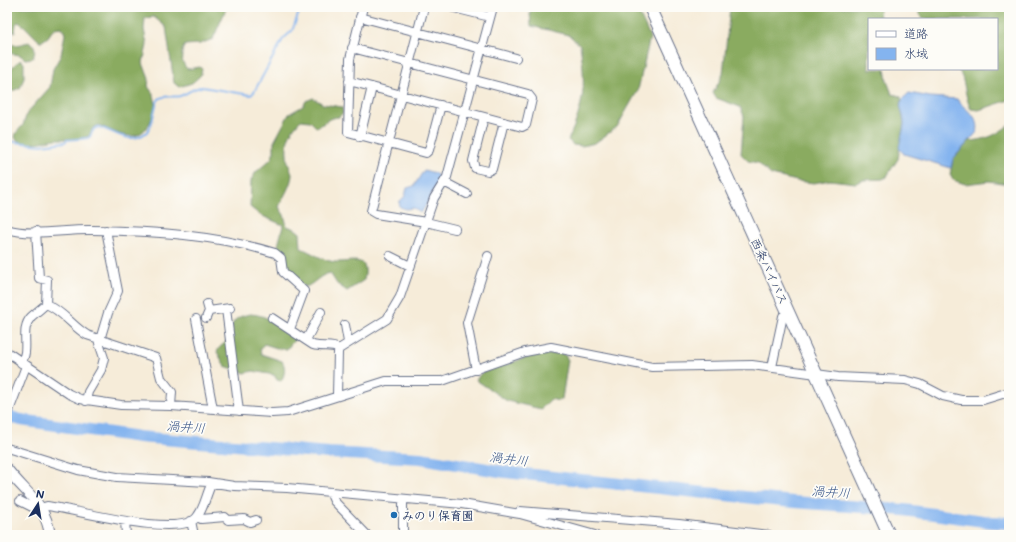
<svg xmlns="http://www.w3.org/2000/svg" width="1016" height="542" viewBox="0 0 1016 542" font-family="Mali,'Klee One',sans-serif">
	<rect width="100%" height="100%" fill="#fdfcf7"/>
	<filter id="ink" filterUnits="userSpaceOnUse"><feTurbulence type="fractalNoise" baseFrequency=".025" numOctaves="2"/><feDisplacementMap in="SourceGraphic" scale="8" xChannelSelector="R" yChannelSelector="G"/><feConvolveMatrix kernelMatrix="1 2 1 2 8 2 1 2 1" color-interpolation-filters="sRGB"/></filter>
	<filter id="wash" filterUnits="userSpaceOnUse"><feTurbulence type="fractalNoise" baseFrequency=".012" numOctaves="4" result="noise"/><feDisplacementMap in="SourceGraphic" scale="16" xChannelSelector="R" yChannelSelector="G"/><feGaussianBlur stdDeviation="0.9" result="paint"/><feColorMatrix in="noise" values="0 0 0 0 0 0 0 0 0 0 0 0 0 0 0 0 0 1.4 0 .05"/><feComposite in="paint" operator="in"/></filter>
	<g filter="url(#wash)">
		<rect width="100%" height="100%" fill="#f6ecd9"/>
		<path fill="#8aab60" stroke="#526d5f" d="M7,7H227L213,39L200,44L185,45C180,52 181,62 187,69L200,67L202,69L201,75L192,83L179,87L174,83L166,27L154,17L145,18L144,29L147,45L143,63L149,79L148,86C149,89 152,91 153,94C161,107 148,136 132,136C120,136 109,130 99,125L93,128L89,136C79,140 67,139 57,139C45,140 25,149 15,138L16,133L23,125L27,113L50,87L53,69L61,55L65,34L62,27L54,28L48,37L41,42C34,38 27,26 18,22L16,24L15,32L9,31L7,28Z
			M532,7H636L650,37L638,90L617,127L602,138L595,143L582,146L573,145L568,140C585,104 586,83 580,45L569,35L531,26L530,13Z
			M730,7H879L880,19H869V69H885L887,81L892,94L900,96L902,99L900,104L904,123L898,159L887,176L883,179L863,180L856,183L830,180L814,183L797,181L771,175L758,163L748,161L741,154L744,116L740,107L716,98L713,93L723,74Z
			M916,7H1009V100L979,110L971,109C964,96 966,81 958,69H997V19H923Z
			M7,42C15,48 21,43 30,42C37,47 35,51 33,58L25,59L20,55L7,53Z
			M21,60L24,63V78L20,88L7,93C7,79 7,68 21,60Z
			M313,98L323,104L342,107L343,113L339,117C324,118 327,124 316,127L310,121L301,120C287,134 285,144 288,163C289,167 292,171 292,175C291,186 283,197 279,207L284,215L287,226L295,229L300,233L301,248C311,252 321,259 330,261C345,266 371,250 364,280L347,291L337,284L330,273C320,275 315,283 306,287L290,278L278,251C277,244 282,233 283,225L260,215L250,207L251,180L256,172L271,159L274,152V142L289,114L303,106L306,101Z
			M1009,125V184L989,181L965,184L953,180L950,175L953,159L969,141C986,140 996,135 1009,125Z
			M250,314C268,315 280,325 294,335L295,339L287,349H280L264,344L260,349L261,354L282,361C286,367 285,375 281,381L277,380L274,375L253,371L245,373L225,366L217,352C219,347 221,346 225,343C237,329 224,319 250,314Z
			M560,353L565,355L568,360L562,399L558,401L551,399L541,409L507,401L476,380L481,373L531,356Z"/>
		<path fill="#84b4ef" stroke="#5072a6" d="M909,93L930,97L957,99C963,109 982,117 977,132L953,159L951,168L904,154L899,148C900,140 903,133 904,125C905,110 893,106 909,93Z
			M424,170L435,173L440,179C434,187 426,209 420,213L414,208L406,209L400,207L399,202L405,196L407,188L414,186Z"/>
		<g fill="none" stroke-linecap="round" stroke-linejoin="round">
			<path stroke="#84b4ef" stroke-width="2" d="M7,141L41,145L65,142L67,140L89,138L94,129L98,127C109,129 121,139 133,138C158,135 150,111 159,99C164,94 173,98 180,96C188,94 193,87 202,87L251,95L254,92L283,39L292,31L301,7"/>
			<path stroke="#84b4ef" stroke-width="12" d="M7,416L21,420L139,437L329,453L421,458L505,472L793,502L904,510L991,522L1009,523"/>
		</g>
	</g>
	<g filter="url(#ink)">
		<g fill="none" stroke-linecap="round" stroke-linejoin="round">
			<defs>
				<path id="minor" d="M363,7L350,59L348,132L426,153L429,150L441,105
					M424,7L371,211L376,214L426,222L455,229
					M450,7L490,17
					M360,17L516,58
					M349,81L522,127L526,125L532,99L528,94L352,48
					M484,117L473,161L475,168L488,171L492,169L504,122
					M360,137L372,87
					M444,182L467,194
					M7,229C32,237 66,229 92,230C153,231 216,235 275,253L281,258L283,272L304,291L290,329
					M390,256L410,266
					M46,304C63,311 72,326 87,335L156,358L161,378L172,392L171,406
					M226,309L239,411
					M209,311L230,308
					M206,318L209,311L207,304
					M272,318L313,345C323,348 331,344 339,349
					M196,319L213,409
					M345,325L348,342
					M306,340L321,312
					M7,352L69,394L80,399L121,405L171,406L272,413L288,412L386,381H442L525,352L551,347L652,367L752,365L838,377L905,380L920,384L943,396L961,400H983L1009,392
					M21,363C31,349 19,330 31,317C36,312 42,308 46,304L47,280L39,278L36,231
					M772,367L783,316L789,313
					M476,370L467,323L488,256
					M337,395L338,352L339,349L387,319L400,297L434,198L447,177L493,7
					M86,401L88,392L101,370L104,358L99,343L108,313L118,291L106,230
					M7,416L26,366
					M7,448L78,470L117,477L208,482L234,486L287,488L462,504L520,514L595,535
					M330,492L334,501L367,535
					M20,501L36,509L47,506C74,509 180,539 197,517C205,507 206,494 212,483
					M520,511L679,524L769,535
					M197,517L201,519L225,517L228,520L244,519L250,522L256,520
					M125,521L126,535
					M191,521L194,535
					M403,535V499"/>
				<path id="major" d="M7,469C26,494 45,502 50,535"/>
				<path id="highway" d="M650,7L889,535"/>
			</defs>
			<use href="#minor" stroke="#687189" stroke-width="10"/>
			<use href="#major" stroke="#687189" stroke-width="12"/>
			<use href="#highway" stroke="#687189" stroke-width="14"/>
			<use href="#minor" stroke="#fff" stroke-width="8"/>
			<use href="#major" stroke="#fff" stroke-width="10"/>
			<use href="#highway" stroke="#fff" stroke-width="12"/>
		</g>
	</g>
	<circle fill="#1f6fb2" stroke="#fdfcf7" stroke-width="1.5" cx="394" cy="515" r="4"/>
	<g text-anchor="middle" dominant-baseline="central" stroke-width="3.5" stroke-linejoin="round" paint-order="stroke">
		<g font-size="12" fill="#1b2f5e" stroke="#fdfcf7">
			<text transform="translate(770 271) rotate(65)">西条バイパス</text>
		</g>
		<g font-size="12" font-weight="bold" fill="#1b2f5e" stroke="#fdfcf7" text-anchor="start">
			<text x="402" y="515">みのり保育園</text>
		</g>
		<g font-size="13" font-style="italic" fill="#3a578a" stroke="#fdfcf7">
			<text transform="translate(186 426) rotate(4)">渦井川</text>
			<text transform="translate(509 458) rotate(7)">渦井川</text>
			<text transform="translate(831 491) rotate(4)">渦井川</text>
		</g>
	</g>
	<rect width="1016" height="542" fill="none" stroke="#fdfcf7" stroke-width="24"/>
	<rect x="868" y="18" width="130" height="52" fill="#fdfcf7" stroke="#a3aaba"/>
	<rect x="876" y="31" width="20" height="6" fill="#ffffff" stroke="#a3aaba"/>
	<text x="904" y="38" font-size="12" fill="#1b2f5e">道路</text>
	<rect x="876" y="48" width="20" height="12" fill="#84b4ef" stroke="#a3aaba"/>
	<text x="904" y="58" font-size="12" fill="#1b2f5e">水域</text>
	<g transform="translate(38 504) rotate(12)" stroke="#fdfcf7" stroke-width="3" paint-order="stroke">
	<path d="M0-3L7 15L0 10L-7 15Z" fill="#1b2f5e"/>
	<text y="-6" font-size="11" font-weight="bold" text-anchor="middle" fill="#1b2f5e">N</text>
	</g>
</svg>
